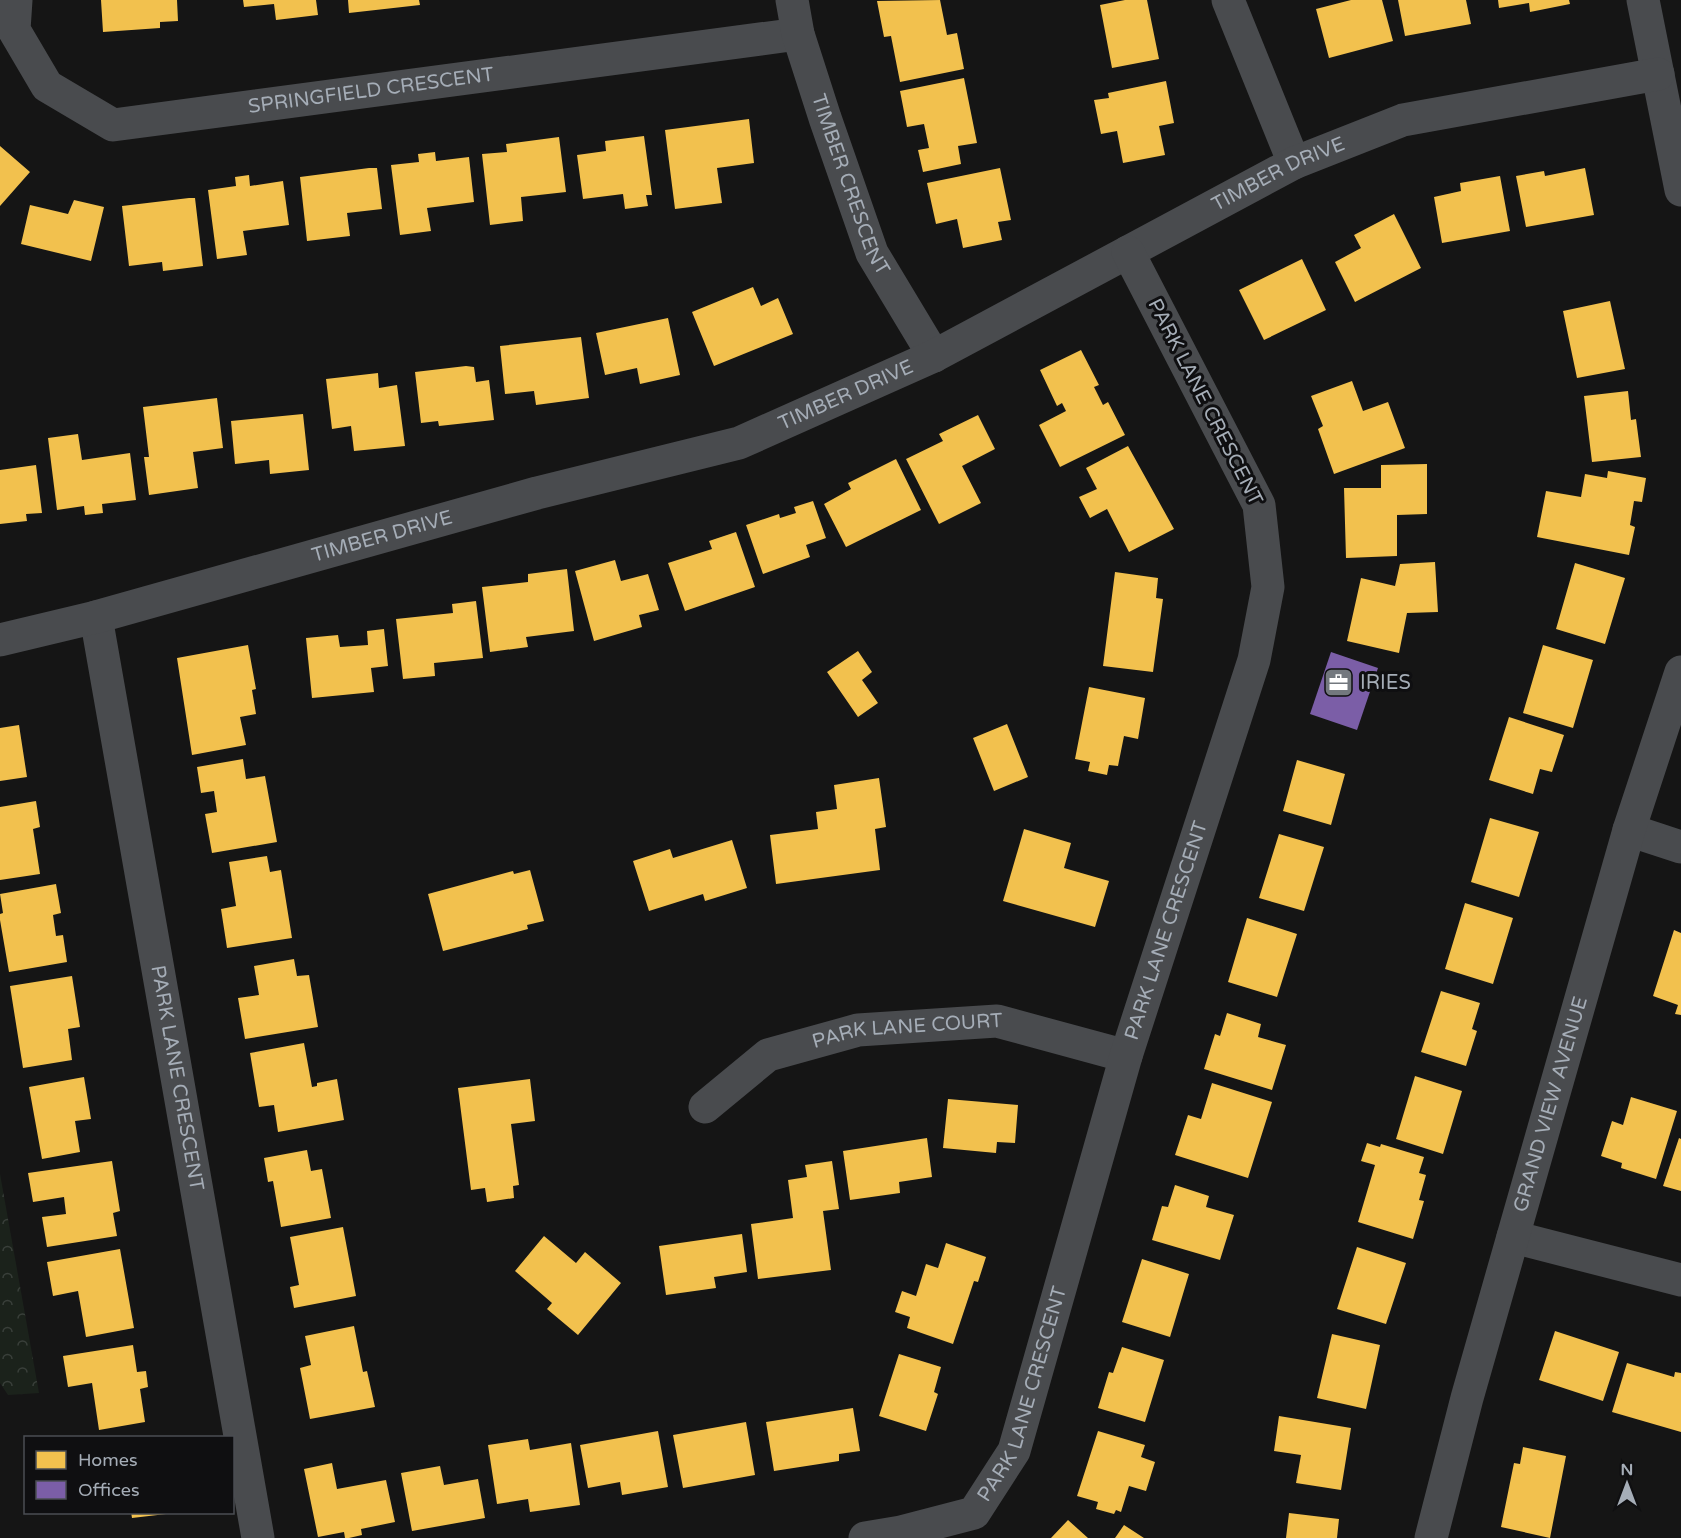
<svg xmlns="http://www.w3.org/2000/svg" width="1681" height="1538" viewBox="0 0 1681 1538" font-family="'Varela Round',sans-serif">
	<defs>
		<pattern id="forest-crowns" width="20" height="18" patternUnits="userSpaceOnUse" patternTransform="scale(1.5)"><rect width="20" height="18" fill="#1b221b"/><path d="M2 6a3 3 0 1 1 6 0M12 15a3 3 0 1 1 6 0" fill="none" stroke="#393f3a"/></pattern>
	</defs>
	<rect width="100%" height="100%" fill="#151515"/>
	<path fill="url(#forest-crowns)" d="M0,1174L39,1393L8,1395L0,1383Z"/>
	<path fill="#f2c14e" d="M101,0H177L178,21L160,22V28L103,32Z
		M243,0H316L318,15L276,20L274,4L244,7Z
		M348,0H419L420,5L349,13Z
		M940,0L947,35L957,33L964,69L900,82L891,36L884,37L877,1Z
		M1125,0H1147L1159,59L1112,68L1100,5Z
		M1351,0H1382L1393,41L1329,58L1316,9Z
		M1398,0H1466L1471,24L1405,36Z
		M1498,0H1569L1570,4L1530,12L1529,3L1499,8Z
		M964,78L977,143L958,146L961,164L923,172L918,150L929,148L924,124L907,127L900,91Z
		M1166,81L1174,123L1159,126L1165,155L1123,163L1117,131L1101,134L1094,100L1109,98L1108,93Z
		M749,119L754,163L717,168L722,203L675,209L665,130Z
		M644,136L652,195H646L648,206L625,209L623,194L583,199L577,155L606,151L605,141Z
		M559,137L566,192L521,197L523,221L490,225L482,154L507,152L506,144Z
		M0,146L30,172L0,206Z
		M435,152L436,161L469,157L474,202L427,208L431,231L400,235L391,165L419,162L418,154Z
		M369,168H377L382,209L347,213L350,236L307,241L300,177Z
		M1000,168L1011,220L998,222L1002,240L963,248L957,219L936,224L927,183Z
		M1585,168L1594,215L1526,227L1516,176L1544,171L1545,176Z
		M249,175L250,186L283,181L289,225L243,231L247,255L217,259L208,190L236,186L235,177Z
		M1500,176L1510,231L1442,243L1434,197L1461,191L1460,183Z
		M189,198H195L203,266L163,271L162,262L129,266L122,206Z
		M74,200L104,207L91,261L21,244L30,205L68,214Z
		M1394,214L1421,268L1355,302L1335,262L1361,248L1354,235Z
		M1302,259L1326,310L1264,340L1239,290Z
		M753,287L761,306L778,298L793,334L714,366L692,312Z
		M1610,301L1625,369L1577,378L1563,311Z
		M668,318L680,375L640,384L637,368L605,375L596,333Z
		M581,337L589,398L536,405L534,391L505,394L500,346Z
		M1081,350L1099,385L1094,387L1103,405L1108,402L1125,435L1060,467L1039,425L1066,411L1062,403L1057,406L1040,370Z
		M466,366L474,367L476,382L489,380L494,420L439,426L438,421L421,423L415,372Z
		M378,373L379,388L397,385L405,446L354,451L351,426L332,429L326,379Z
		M1352,381L1363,411L1388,402L1405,448L1334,474L1318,429L1323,426L1311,396Z
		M1628,391L1631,420L1636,419L1641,457L1592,462L1584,396Z
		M217,398L223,448L193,452L198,488L149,495L144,457H149L143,407Z
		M303,414L309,470L270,474L269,460L235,464L231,421Z
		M978,415L995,449L962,466L981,503L939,524L906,459L943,441L939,434Z
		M78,434L82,460L130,453L136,500L102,504L103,513L85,515L84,506L57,510L48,438Z
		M1128,446L1174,529L1129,552L1107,509L1090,518L1079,497L1097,489L1086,468Z
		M896,459L921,510L846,547L824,504L851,489L848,483Z
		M1427,464V514L1397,515V556L1346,558L1344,488H1381V465Z
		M36,465L42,513L26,514L27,521L0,524V470Z
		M1608,471L1646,478L1642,502L1634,501L1630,525L1635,527L1629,555L1537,537L1546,491L1581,497L1585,474L1607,478Z
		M813,501L826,538L806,545L810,557L763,574L746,525L779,514L780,518L796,513L794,507Z
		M736,532L755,587L685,611L668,563L712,549L709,541Z
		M615,560L621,581L648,574L659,610L639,615L642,627L594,641L575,571Z
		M1435,562L1438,612L1407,613L1399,653L1347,641L1361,578L1395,586L1400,564Z
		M1575,563L1625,578L1605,644L1556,629Z
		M567,569L574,631L526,637L528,647L490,652L482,587L528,582V574Z
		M1115,572L1158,578L1156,598L1163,599L1153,672L1103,666Z
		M476,601L483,658L434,663L435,676L403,679L396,619L453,613L452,604Z
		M384,629L388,666L371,668L374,692L312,698L306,638L338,635L340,647L368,645L367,631Z
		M248,645L256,689L252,690L256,714L240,717L246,745L192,755L177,658Z
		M1543,645L1593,660L1573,728L1523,713Z
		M858,651L872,672L862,680L878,703L858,717L827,672Z
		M1089,687L1145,698L1138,739L1124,736L1118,766L1109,765L1107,775L1088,771L1090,762L1075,759Z
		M1509,717L1564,735L1552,772L1540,769L1533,794L1489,780Z
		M1007,724L1028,777L994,791L973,738Z
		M19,725L27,777L0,781V728Z
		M243,759L246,779L265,776L277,842L212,853L205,814L217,812L214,791L201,793L197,767Z
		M1297,760L1345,774L1331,825L1283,811Z
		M879,778L886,827L875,829L880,870L776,884L770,835L818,829L816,812L837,809L834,785Z
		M36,801L40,827L33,829L40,874L0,880V807Z
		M1490,818L1539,832L1519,897L1471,882Z
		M1024,829L1071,843L1064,868L1109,881L1095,927L1003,901Z
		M1279,834L1324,847L1304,911L1259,898Z
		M732,840L747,888L705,901L703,894L649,911L633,861L670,849L673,858Z
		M267,856L270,872L281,870L292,938L227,948L221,909L236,906L229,862Z
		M530,870L544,921L527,925L528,929L443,951L428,894L513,871L514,874Z
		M56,884L61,913L53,915L56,936L63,935L67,962L9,972L0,920V914L3,913L0,894Z
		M1465,903L1513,918L1493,984L1445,969Z
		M1247,918L1297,934L1277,997L1228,982Z
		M1674,930L1681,933V1015L1675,1014L1678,1005L1653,996Z
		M294,959L297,976L309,975L318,1027L245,1039L238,998L259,995L254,966Z
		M72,976L80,1027L68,1029L72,1060L23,1068L10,986Z
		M1441,991L1480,1003L1472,1029L1477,1031L1466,1066L1421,1052Z
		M1227,1013L1261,1024L1258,1037L1286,1045L1272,1090L1204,1069L1215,1034L1220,1036Z
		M304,1043L312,1087L317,1086V1083L337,1079L344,1120L278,1132L274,1105L259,1107L250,1053Z
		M1415,1076L1462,1091L1443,1154L1396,1139Z
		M84,1077L91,1119L75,1121L80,1152L42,1159L29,1087Z
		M530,1079L535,1121L511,1124L519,1185L513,1186L514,1198L487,1202L485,1188L471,1190L458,1088Z
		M1212,1083L1272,1102L1248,1178L1175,1155L1188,1115L1201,1119Z
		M1631,1097L1677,1111L1656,1179L1621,1168L1622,1163L1601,1156L1612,1121L1623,1125Z
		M948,1099L1018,1105L1015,1143L997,1142L996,1153L943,1148Z
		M927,1138L932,1177L899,1182L900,1193L850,1200L843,1151Z
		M1679,1138L1681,1139V1191L1663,1186Z
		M1367,1143L1380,1147L1381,1144L1424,1157L1419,1173L1426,1175L1419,1200L1424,1201L1413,1239L1358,1222L1375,1165L1361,1161Z
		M307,1150L311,1171L322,1169L331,1218L281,1227L273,1181L268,1182L264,1158Z
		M112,1161L120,1211L113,1213L117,1236L47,1247L42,1217L66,1214L64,1197L33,1202L28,1173Z
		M832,1161L839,1209L823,1211L831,1270L758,1279L751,1224L793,1218L788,1180L807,1177L805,1165Z
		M1175,1185L1209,1196L1206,1207L1234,1215L1220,1260L1152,1240L1162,1206L1168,1207Z
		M343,1227L356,1296L294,1308L290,1287L299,1285L290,1237Z
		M742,1234L747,1272L714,1277L716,1288L666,1295L659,1246Z
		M544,1236L576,1263L585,1252L621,1283L578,1335L547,1309L552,1303L515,1271Z
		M946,1243L986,1257L978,1282L974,1281L953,1344L907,1328L910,1317L895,1312L902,1291L916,1296L926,1264L938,1268Z
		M1357,1247L1406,1263L1386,1324L1337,1309Z
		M120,1249L134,1328L86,1337L78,1291L53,1296L47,1262Z
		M1142,1259L1189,1274L1170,1337L1122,1322Z
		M354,1326L363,1372L367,1371L375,1407L310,1419L300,1368L311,1365L305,1336Z
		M1555,1331L1619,1352L1603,1401L1539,1380Z
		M1332,1334L1380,1345L1366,1409L1317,1398Z
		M133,1345L137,1372L146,1371L148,1387L140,1389L145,1422L99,1430L92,1383L68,1387L63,1356Z
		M1122,1347L1164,1360L1145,1422L1098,1408L1109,1372L1113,1373Z
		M899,1354L941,1367L934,1392L938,1394L926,1431L879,1416Z
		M1627,1363L1674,1377L1675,1372L1681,1373V1432L1612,1412Z
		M853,1408L860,1451L839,1454V1461L774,1471L766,1422Z
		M1279,1416L1351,1428L1341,1490L1296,1483L1301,1455L1274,1451Z
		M746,1422L755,1475L683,1488L673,1435Z
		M658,1431L668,1487L622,1495L620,1482L588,1488L580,1445Z
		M1098,1431L1145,1445L1141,1457L1155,1462L1146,1491L1129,1486L1121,1512L1116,1510L1114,1514L1096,1509L1098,1502L1077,1496Z
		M528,1439L530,1450L571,1443L580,1505L530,1512L528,1499L497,1504L488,1445Z
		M1523,1447L1566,1456L1550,1538L1501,1527L1514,1463L1520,1464Z
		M332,1463L337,1489L386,1480L395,1522L361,1529L362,1535L349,1538H345L344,1532L318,1537L304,1469Z
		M440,1466L444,1485L478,1479L485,1518L412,1531L401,1473Z
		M131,1512H166V1514L132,1518Z
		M1289,1513L1339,1519L1337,1538H1286Z
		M1068,1520L1088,1538H1051Z
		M1124,1525L1144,1538H1115Z"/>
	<path fill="#7b5ea7" d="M1331,652L1378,668L1357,730L1310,714Z"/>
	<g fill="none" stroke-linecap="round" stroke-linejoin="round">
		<g stroke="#494b4e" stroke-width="33">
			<path id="s1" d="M16,0L14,30L47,86L113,125L798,34"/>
			<path id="s2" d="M792,0L798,34L825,118L872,253L934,356"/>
			<path d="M1228,0L1294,163"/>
			<path d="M1643,0L1681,190"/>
			<path id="s3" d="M96,617L258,1538"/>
			<path id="s4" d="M0,640L96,617L537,493L739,443L934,356L1294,163L1403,120L1658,74"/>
			<path d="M1629,830L1681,847"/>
			<path id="s5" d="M705,1107L768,1055L858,1030L997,1021L1126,1056"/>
			<path d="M1513,1237L1681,1280"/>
			<path id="s6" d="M865,1538L901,1532L974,1513L1014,1451L1126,1056L1254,660L1268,587L1259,505L1128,252"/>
			<path id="s7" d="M1431,1538L1467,1398L1629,830L1681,672"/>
		</g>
	</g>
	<defs>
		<symbol id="office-square" viewBox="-11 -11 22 22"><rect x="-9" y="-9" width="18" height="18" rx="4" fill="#73787e" stroke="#0f0f11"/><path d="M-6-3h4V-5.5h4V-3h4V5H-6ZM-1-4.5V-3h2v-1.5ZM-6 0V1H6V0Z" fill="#fff"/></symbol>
	</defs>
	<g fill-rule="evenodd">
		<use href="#office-square" x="1322" y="666" width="33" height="33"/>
	</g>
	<g text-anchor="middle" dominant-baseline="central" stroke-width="6" stroke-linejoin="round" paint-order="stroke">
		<g font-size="20" fill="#a5adb7" stroke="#0f0f11">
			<text stroke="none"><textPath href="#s1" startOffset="432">SPRINGFIELD CRESCENT</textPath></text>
			<text stroke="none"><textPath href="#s4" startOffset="1368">TIMBER DRIVE</textPath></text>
			<text stroke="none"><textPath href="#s2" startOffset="194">TIMBER CRESCENT</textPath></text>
			<text stroke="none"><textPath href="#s4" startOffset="882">TIMBER DRIVE</textPath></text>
			<text transform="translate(1205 402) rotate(63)">PARK LANE CRESCENT</text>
			<text stroke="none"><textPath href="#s4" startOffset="396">TIMBER DRIVE</textPath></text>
			<text stroke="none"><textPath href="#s6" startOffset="728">PARK LANE CRESCENT</textPath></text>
			<text stroke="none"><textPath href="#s5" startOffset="224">PARK LANE COURT</textPath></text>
			<text stroke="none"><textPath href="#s3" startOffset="468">PARK LANE CRESCENT</textPath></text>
			<text stroke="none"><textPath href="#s7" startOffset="450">GRAND VIEW AVENUE</textPath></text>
			<text stroke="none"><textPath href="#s6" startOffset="242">PARK LANE CRESCENT</textPath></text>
		</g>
		<g font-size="20" fill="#a5adb7" stroke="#0f0f11" text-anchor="start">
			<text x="1360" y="683">IRIES</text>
		</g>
	</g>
	<rect x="24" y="1436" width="210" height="78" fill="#0f0f11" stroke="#4b4e53" stroke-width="1.5"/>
	<rect x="36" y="1451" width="30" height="18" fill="#f2c14e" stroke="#4b4e53" stroke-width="1.5"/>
	<text x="78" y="1466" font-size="18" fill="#a5adb7">Homes</text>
	<rect x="36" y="1481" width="30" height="18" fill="#7b5ea7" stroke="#4b4e53" stroke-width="1.5"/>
	<text x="78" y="1496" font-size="18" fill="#a5adb7">Offices</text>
	<g transform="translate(1627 1484)" stroke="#0f0f11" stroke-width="4.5" paint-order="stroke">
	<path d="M0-4.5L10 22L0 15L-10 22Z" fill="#a5adb7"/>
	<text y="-9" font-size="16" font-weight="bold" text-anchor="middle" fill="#a5adb7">N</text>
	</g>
</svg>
